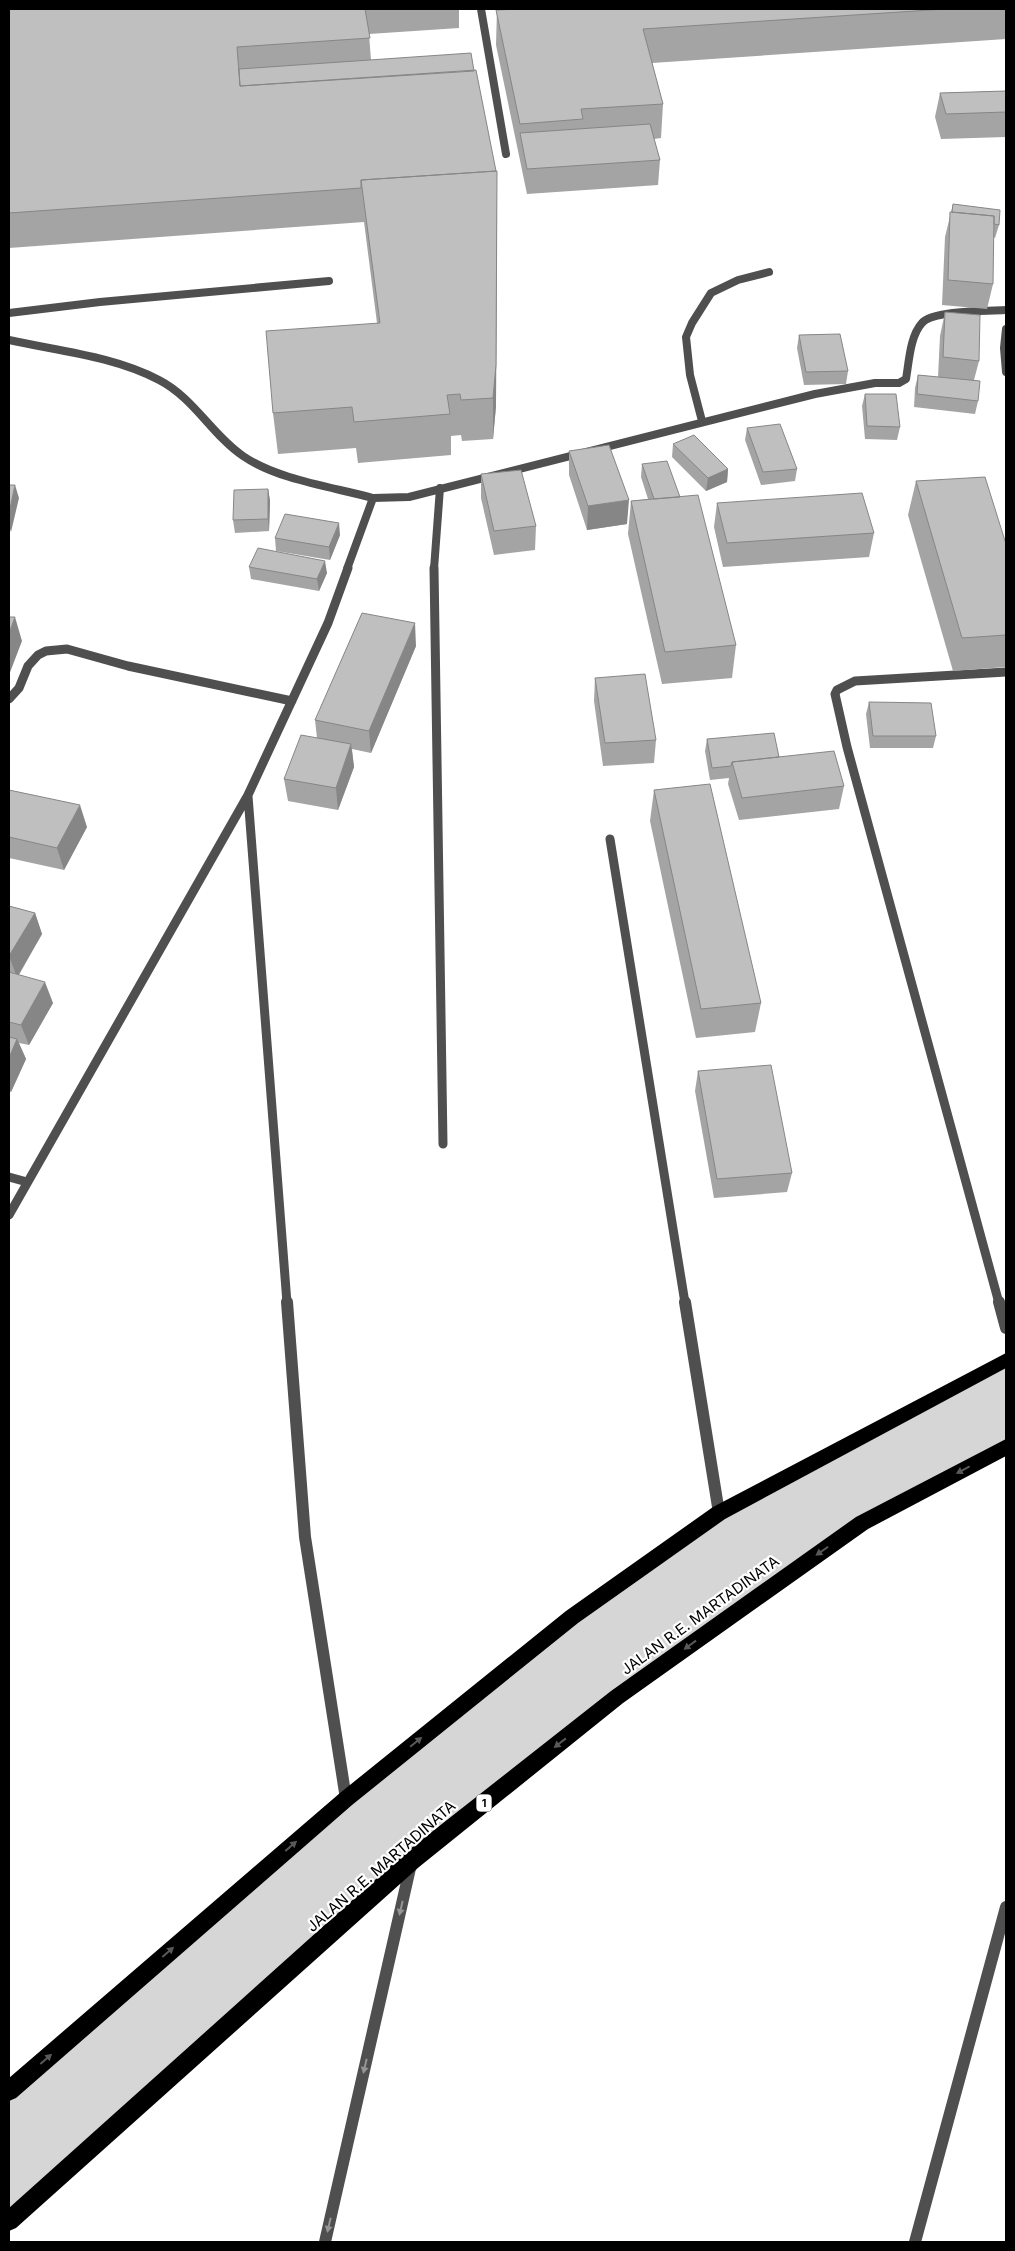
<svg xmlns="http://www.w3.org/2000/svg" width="1015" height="2251" viewBox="0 0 1015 2251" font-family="Inter,sans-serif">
	<rect width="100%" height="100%" fill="#fff"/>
	<path fill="#d6d6d6" d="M1006,1360V1447L862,1523L412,1860L9,2221V2091L346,1799L719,1513Z"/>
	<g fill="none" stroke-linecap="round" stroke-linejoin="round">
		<path stroke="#4f4f4f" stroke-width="8" d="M481,9L506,154
			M9,313L100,302L329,281
			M9,340C58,351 114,356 159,380C194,398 212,435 243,456C278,480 333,487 373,498"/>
		<path stroke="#4f4f4f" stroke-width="8" d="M1006,329L1004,348L1006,372
			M702,421L690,375L686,337L692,323L711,293L738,280L769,272
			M347,569L373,498L409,497L815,394L875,383H899L906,379C909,362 910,336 922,323C932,310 989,311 1006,310
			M434,569L440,488"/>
		<path stroke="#4f4f4f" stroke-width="9" d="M434,568L443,1144
			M9,699L19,688L28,666L38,655L46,651L67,649L128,666L292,701
			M248,796L287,1303
			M610,839L685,1303
			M9,1177L27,1182
			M9,1215L248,795L328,623L348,568
			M999,1303L847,747L835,694L837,690L855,681L1006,672"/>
		<path stroke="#4f4f4f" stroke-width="12" d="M287,1302L305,1537L346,1799
			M685,1302L719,1513
			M999,1302L1006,1328
			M325,2242L411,1864
			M915,2242L1006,1907"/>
		<path fill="#000" fill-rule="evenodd" d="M1006,1353V1368L725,1519L578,1623L352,1805L16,2098L9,2101V2078L340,1793L566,1611L713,1507Z
			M1006,1439V1456L868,1529L623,1703L419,1867L16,2228L9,2231V2208L405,1853L611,1691L856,1517Z"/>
	</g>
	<path fill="#a4a4a4" d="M9,9H459V28L369,34L371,60L497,213L496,406L493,439L462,441L461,435L451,436V455L358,463L356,448L278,454L273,413L377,323L364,222L9,248Z
		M497,9H1006V39L652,63L663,104L661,138L654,139L660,160L658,185L527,194L496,45Z
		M1006,91V137L941,139L935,117L940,93Z
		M953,204L999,225L995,238L993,237V284L987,309L942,305L945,237Z
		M945,312L979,361L974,380L978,401L975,414L914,407L915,388L918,375L938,377L940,336Z
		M799,335L848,371L846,384L804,385L797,348Z
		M865,394L900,427L897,440L865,439L862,406Z
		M747,428L797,469L795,481L761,485L745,440Z
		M673,444L728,469L727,482L706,491L672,457Z
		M569,451L627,524L587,530L569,475Z
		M642,464L680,497L736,645L732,678L662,684L628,534L631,501L648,499L641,477Z
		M481,474L536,526L535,550L494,555L481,498Z
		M916,481L1006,544V667L953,671L908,515Z
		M268,489L270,501L269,531L235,533L233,520Z
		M717,503L874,533L869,557L723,567L714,527Z
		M340,535L330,560L276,551L275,538Z
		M249,567L327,573L319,591L251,579Z
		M416,646L371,753L352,749L354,767L338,810L288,801L284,779L317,738L315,720Z
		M595,678L656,740L654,763L603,766L594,701Z
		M869,702L936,736L933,748H870L866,714Z
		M707,739L779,757L844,786L839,809L739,820L728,784L729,778L710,780L705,751Z
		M9,790L87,827L64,870L9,858Z
		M654,790L761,1003L755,1032L696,1038L650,821Z
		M9,906L35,913L42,934L19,975L53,1003L29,1045L19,1043L26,1059L11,1092L9,1091Z
		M698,1071L792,1173L787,1192L714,1198L695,1091Z"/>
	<path fill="#868686" d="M497,171L496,406L493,439V398Z
		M728,469L727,482L706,491L708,478Z
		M15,485L19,498L11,532L9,526V513Z
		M268,489L270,501L269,531L268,519Z
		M629,500L627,524L587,530L588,506Z
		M339,523L340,535L330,560L329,547Z
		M325,561L327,573L319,591L317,579Z
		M15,617L22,641L9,675V633Z
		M415,623L416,646L371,753L369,731Z
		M351,744L354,767L338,810L336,788Z
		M80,805L87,827L64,870L57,848Z
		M35,913L42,934L17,977L9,956Z
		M45,982L53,1003L29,1045L21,1025Z
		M17,1039L26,1059L11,1092L9,1086V1058Z"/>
	<path fill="#bfbfbf" stroke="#868686" d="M9,9H365L370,38L237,47L240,86L476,70L496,171L361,180V188L9,213Z
		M519,9H945L643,29L663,104L581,109L583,119L520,124L496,10Z
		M471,53L474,71L240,86L239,69Z
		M1006,91V112L946,114L940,93Z
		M650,124L660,160L527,169L520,133Z
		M497,171L496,365L493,398L461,400L460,394L447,395L450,414L354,422L352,407L273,413L266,331L380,323L361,180Z
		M953,204L1000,210L999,225L994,224V216L952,212Z
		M950,212L994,216L993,284L948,280Z
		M945,312L980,315L979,361L943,357Z
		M840,334L848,371L806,372L799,335Z
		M918,375L980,381L978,401L917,394Z
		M865,394H896L900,427L867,426Z
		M780,424L797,469L763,472L747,428Z
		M694,435L728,469L708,478L673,444Z
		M609,445L629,500L588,506L569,451Z
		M667,461L680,497L654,499L642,464Z
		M521,470L536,526L494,531L481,474Z
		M985,477L1006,544V635L962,638L916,481Z
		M9,485H15L9,513Z
		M268,489V519L233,520L234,490Z
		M862,493L874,533L727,543L717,503Z
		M698,495L736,645L665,652L631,501Z
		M285,514L339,523L329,547L275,538Z
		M258,548L325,561L317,579L249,567Z
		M362,613L415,623L369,731L315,720Z
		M9,617H15L9,633Z
		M645,674L656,740L605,743L595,678Z
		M869,702L931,703L936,736H873Z
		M774,733L779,757L732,762L731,766L712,768L707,739Z
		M301,735L351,744L336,788L284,779Z
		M834,751L844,786L742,798L732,762Z
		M710,784L761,1003L701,1009L654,790Z
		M9,790L80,805L57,848L9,837Z
		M9,906L35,913L9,956Z
		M9,972L45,982L21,1025L9,1022Z
		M9,1037L17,1039L9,1058Z
		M771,1065L792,1173L717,1179L698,1071Z"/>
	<defs><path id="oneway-solid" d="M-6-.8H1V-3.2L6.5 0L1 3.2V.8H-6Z" transform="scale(1.25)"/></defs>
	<g fill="#595959">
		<use href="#oneway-solid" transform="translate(963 1470) rotate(152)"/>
		<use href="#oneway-solid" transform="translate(822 1551) rotate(145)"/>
		<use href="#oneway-solid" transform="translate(690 1645) rotate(144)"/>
		<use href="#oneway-solid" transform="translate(416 1742) rotate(-39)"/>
		<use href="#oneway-solid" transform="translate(560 1743) rotate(142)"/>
		<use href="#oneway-solid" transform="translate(291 1846) rotate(-41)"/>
		<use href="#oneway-solid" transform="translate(168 1952) rotate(-41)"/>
		<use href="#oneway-solid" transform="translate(46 2059) rotate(-41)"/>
	</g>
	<g fill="#959595">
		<use href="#oneway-solid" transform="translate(401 1908) rotate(103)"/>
		<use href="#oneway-solid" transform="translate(365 2066) rotate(103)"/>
		<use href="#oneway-solid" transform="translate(329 2225) rotate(103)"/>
	</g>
	<g text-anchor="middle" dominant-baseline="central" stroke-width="4.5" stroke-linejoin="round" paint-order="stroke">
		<rect fill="#fff" stroke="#4c4c4c" stroke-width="1" x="476.5" y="1794.5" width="15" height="17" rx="4"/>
		<g font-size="11" font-weight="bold" fill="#000">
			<text x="484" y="1803">1</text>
		</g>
		<g font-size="15" fill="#000" stroke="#fff">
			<text transform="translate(700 1615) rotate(-36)">JALAN R.E. MARTADINATA</text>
			<text transform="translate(381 1866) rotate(-41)">JALAN R.E. MARTADINATA</text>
		</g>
	</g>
	<rect width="1015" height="2251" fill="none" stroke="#000000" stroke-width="20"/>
</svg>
